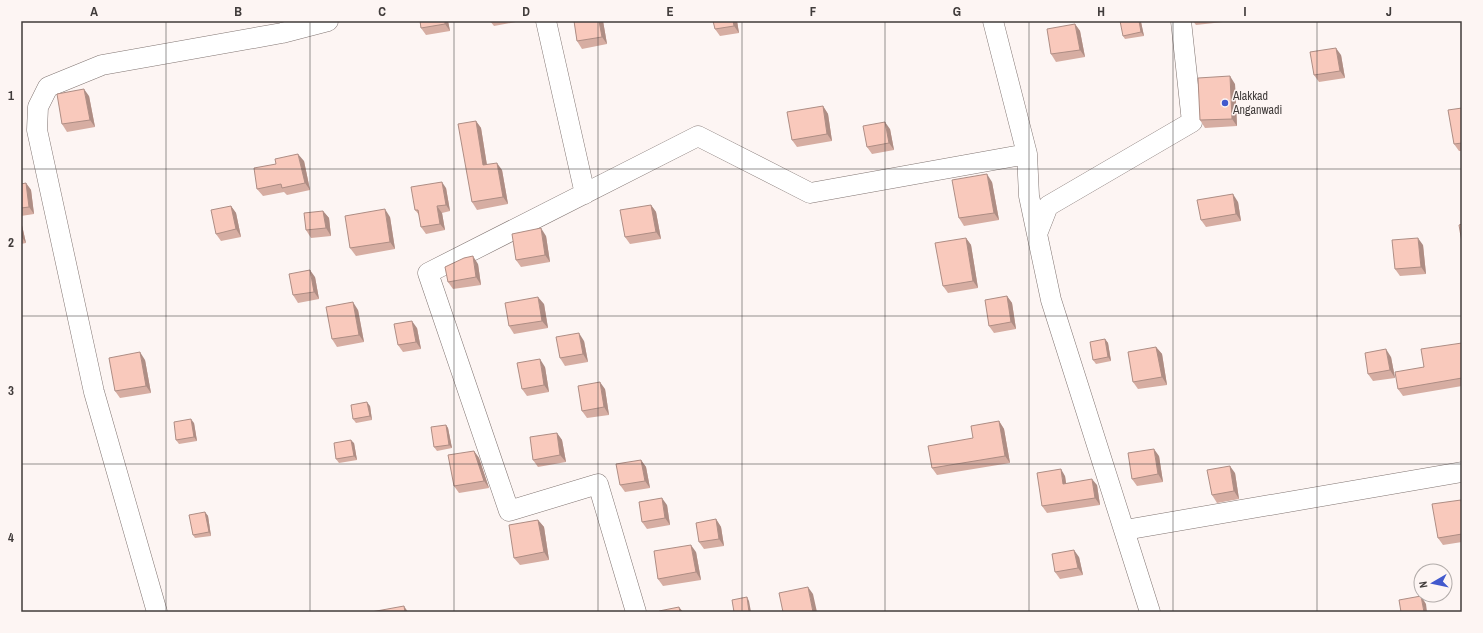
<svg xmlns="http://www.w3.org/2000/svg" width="1483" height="633" viewBox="0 0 1483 633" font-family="'Archivo Narrow',sans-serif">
	<rect width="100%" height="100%" fill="#fdf5f3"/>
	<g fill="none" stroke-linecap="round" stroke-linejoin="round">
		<defs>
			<path id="street" d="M546,21L585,194
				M1027,154L1029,196L1037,234
				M1125,530L1462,472
				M157,612L94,392L37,130L38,107L48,87L102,65L282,33L328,21
				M636,612L598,484L509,511L428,273L698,136L810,193L1027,154L993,21
				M1150,612L1051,300L1037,234L1048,206L1192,122L1181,21"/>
		</defs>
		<use href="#street" stroke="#817572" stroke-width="21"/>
		<use href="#street" stroke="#fff" stroke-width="20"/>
	</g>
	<path fill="#d6ada2" d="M420,21H448L450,31L426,35L421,28Z
		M490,21H521L494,26Z
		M574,21H603L607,44L582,49L577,41Z
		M713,21H737L739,33L720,36L715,29Z
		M1193,21H1223V22L1196,25Z
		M1141,22L1144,36L1125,39L1123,36Z
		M1075,24L1080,31L1085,57L1056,62L1051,54Z
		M1341,55L1345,78L1319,82L1314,75Z
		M1235,84L1237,126L1205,128L1200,120Z
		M89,96L95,127L67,132L62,124Z
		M823,106L828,114L832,141L797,147L792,140Z
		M1462,108V151H1459L1454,144Z
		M476,121L481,128L487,165L502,170L508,204L477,210L472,202Z
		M890,129L894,150L872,154L867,147Z
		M304,161L310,190L287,195L284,192L263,196L257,189Z
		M992,182L999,220L964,226L959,218Z
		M21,183V184L26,183L31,190L34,214L21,216Z
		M446,188L450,211L442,213L445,230L426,234L421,227L420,216L415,210Z
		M1238,202L1241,221L1206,227L1201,220Z
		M651,205L656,212L661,239L630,244L625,237Z
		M231,206L236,213L241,237L221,241L216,234Z
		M323,211L329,218L331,236L311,238L306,230Z
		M390,217L395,249L356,256L350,248Z
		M21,221L26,243L21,244Z
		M546,236L550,262L521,267L516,260Z
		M966,238L971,245L978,288L948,293L943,286Z
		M1423,245L1426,274L1400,276L1395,269Z
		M478,264L481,285L453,289L448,282Z
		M315,277L319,299L298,303L293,295Z
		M1007,296L1012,303L1016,329L994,333L989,326Z
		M544,304L548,328L514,334L509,326Z
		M358,310L364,342L337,347L332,339Z
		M417,328L421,349L403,352L398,345Z
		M1105,339L1108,343L1111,361L1096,364L1093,360Z
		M584,341L588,362L565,366L560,358Z
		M1462,343V386L1403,396L1398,389L1424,367Z
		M1156,347L1162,354L1167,385L1138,389L1133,382Z
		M1391,357L1395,378L1373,381L1368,374Z
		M145,360L151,393L120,398L115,391Z
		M545,367L549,392L527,396L522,389Z
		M605,389L609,415L587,418L582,411Z
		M370,406L372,420L356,423L353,419Z
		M999,421L1004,429L1010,463L937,475L932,468Z
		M194,423L197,441L179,444L176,440Z
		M446,425L448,428L452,448L437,451L434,447Z
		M557,433L562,440L566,462L538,467L533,460Z
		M354,443L357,460L339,463L336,459Z
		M474,451L479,458L489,488L459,493L454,486Z
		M1159,456L1163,482L1137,486L1132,479Z
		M641,460L646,467L650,488L625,492L620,485Z
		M1235,473L1239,499L1217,503L1212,495Z
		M1065,476L1066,483L1097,485L1100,505L1047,513L1042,506Z
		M1462,501V542L1443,545L1438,538Z
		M667,505L670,525L647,529L642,522Z
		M205,512L208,516L211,536L195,538L193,535Z
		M716,519L721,527L724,546L704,549L699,542Z
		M538,520L544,527L549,560L520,565L514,558Z
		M696,552L701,580L663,586L658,579Z
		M1079,557L1083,575L1060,579L1055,572Z"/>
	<path fill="#ae8d84" d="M445,21H448L450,31L445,24Z
		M599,21H603L607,44L602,37Z
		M733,21H737L739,33L734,26Z
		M1139,21H1141V22L1144,36L1141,32Z
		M1075,24L1080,31L1085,57L1080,50Z
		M1336,48L1341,55L1345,78L1340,71Z
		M1230,76L1235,84L1237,126L1232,119Z
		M84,89L89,96L95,127L90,120Z
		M823,106L828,114L832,141L827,134Z
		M476,121L481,128L488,172L483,165Z
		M885,122L890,129L894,150L889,143Z
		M298,154L304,161L310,190L305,183Z
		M497,163L502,170L508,204L503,197Z
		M987,174L992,182L999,220L994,213Z
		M442,182L446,188L450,211L446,205Z
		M26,183L31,190L34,214L29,207Z
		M1233,194L1238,202L1241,221L1236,214Z
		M651,205L656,212L661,239L656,232Z
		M231,206L236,213L241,237L236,229Z
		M437,206L442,213L445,230L440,224Z
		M385,209L390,217L395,249L390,242Z
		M323,211L329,218L331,236L326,228Z
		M21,221L26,243L21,236Z
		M541,228L546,236L550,262L545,255Z
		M966,238L971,245L978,288L973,281Z
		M1418,238L1423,245L1426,274L1421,267Z
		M473,256L478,264L481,285L476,277Z
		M310,270L315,277L319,299L314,292Z
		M1007,296L1012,303L1016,329L1011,322Z
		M538,297L544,304L548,328L542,321Z
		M353,302L358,310L364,342L359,335Z
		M412,321L417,328L421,349L416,342Z
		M579,333L584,341L588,362L583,354Z
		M1105,339L1108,343L1111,361L1108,357Z
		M1156,347L1162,354L1167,385L1162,377Z
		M1386,349L1391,357L1395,378L1390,370Z
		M140,352L145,360L151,393L146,386Z
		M540,359L545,367L549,392L544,385Z
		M600,382L605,389L609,415L604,407Z
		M367,402L370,406L372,420L370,416Z
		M191,419L194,423L197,441L194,437Z
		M999,421L1004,429L1010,463L1005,456Z
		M446,425L448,428L452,448L449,445Z
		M557,433L562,440L566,462L560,455Z
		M351,440L354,443L357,460L354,456Z
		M1154,449L1159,456L1163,482L1158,474Z
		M474,451L479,458L489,488L484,481Z
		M641,460L646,467L650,488L645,481Z
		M1230,466L1235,473L1239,499L1234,491Z
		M1061,469L1065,476L1067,490L1063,484Z
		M1092,479L1097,485L1100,505L1095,498Z
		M662,498L667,505L670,525L665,518Z
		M205,512L208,516L211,536L209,532Z
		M716,519L721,527L724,546L719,539Z
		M538,520L544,527L549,560L544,552Z
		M691,545L696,552L701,580L696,572Z
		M1074,550L1079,557L1083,575L1078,568Z
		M808,587L813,594L817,612H813Z
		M1421,596L1426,604L1427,612H1424Z
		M747,597L749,601L751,612H749Z
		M404,606L408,612H405Z
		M679,607L683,612H680Z"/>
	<path fill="#f9c9bc" stroke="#ae8d84" d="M420,21H445V24L421,28Z
		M574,21H599L602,37L577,41Z
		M713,21H733L734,26L715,29Z
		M1120,21H1139L1141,32L1123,36Z
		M1075,24L1080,50L1051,54L1047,29Z
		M1336,48L1340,71L1314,75L1310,52Z
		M1230,76L1232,119L1200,120L1198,78Z
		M84,89L90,120L62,124L57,94Z
		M823,106L827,134L792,140L787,112Z
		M1462,108V143L1454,144L1448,110Z
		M476,121L483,165L497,163L503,197L472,202L458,124Z
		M885,122L889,143L867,147L863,126Z
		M298,154L305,183L282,188L281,184L257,189L254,168L276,164L275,159Z
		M987,174L994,213L959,218L952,180Z
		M442,182L446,205L437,206L440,224L421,227L418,210H415L411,187Z
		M26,183L29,207L21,208V184Z
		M1233,194L1236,214L1201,220L1197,200Z
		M651,205L656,232L625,237L620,210Z
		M231,206L236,229L216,234L211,210Z
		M385,209L390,242L350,248L345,216Z
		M323,211L326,228L306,230L304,213Z
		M1462,224V242L1459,225Z
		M541,228L545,255L516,260L512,234Z
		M966,238L973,281L943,286L935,243Z
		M1418,238L1421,267L1395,269L1392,240Z
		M473,256L476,277L448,282L445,267L464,258Z
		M310,270L314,292L293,295L289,274Z
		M1007,296L1011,322L989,326L985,300Z
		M538,297L542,321L509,326L505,303Z
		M353,302L359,335L332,339L326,307Z
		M412,321L416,342L398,345L394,324Z
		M579,333L583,354L560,358L556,337Z
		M1105,339L1108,357L1093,360L1090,342Z
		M1462,343V378L1398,389L1395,372L1424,367L1421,349Z
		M1156,347L1162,377L1133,382L1128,352Z
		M1386,349L1390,370L1368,374L1365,353Z
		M140,352L146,386L115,391L109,358Z
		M540,359L544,385L522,389L517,363Z
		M600,382L604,407L582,411L578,386Z
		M367,402L370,416L353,419L351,405Z
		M191,419L194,437L176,440L174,422Z
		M999,421L1005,456L932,468L928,446L973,438L971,426Z
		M446,425L449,445L434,447L431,427Z
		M557,433L560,455L533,460L530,437Z
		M351,440L354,456L336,459L334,443Z
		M1154,449L1158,474L1132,479L1128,453Z
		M474,451L484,481L454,486L448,455Z
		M641,460L645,481L620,485L616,464Z
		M1230,466L1234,491L1212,495L1207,470Z
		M1061,469L1063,484L1092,479L1095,498L1042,506L1037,473Z
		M662,498L665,518L642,522L639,502Z
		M1461,500L1462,505V534L1438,538L1432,504Z
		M205,512L209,532L193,535L189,515Z
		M716,519L719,539L699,542L696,523Z
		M538,520L544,552L514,558L509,525Z
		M691,545L696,572L658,579L654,551Z
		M1074,550L1078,568L1055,572L1052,554Z
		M808,587L813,612H783L779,593Z
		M1421,596L1424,612H1401L1399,600Z
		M747,597L749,612H734L732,600Z
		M404,606L405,612H371Z
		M679,607L680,612H659V611Z"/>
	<path fill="none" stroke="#403b3a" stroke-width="1" stroke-opacity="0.55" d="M166,21V612M310,21V612M454,21V612M598,21V612M742,21V612M885,21V612M1029,21V612M1173,21V612M1317,21V612M21,169H1462M21,316H1462M21,464H1462"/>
	<circle fill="#4259cd" stroke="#fdf5f3" stroke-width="1.5" cx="1225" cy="103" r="4"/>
	<g text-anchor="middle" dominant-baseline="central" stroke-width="3" stroke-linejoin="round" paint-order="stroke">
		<g font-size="12" fill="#403b3a" stroke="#fdf5f3" text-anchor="start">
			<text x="1233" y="96">Alakkad<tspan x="1233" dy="14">Anganwadi</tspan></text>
		</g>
	</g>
	<rect width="1483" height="633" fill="none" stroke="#fdf5f3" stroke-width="44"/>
	<g transform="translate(1433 583) rotate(261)"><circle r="19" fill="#fdf5f3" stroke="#b1aba9"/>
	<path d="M0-3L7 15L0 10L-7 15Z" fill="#4259cd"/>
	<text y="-6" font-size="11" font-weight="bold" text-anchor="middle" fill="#403b3a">N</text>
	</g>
	<rect x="22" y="22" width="1439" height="589" fill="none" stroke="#403b3a" stroke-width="1.5"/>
	<g font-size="13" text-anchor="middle" font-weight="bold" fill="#403b3a">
		<text x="94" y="16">A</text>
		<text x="238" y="16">B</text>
		<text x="382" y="16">C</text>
		<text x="526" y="16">D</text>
		<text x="670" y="16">E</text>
		<text x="813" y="16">F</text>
		<text x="957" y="16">G</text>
		<text x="1101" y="16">H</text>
		<text x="1245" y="16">I</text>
		<text x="1389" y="16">J</text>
		<text x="11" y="100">1</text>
		<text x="11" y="247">2</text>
		<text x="11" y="395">3</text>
		<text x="11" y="542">4</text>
	</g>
</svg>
